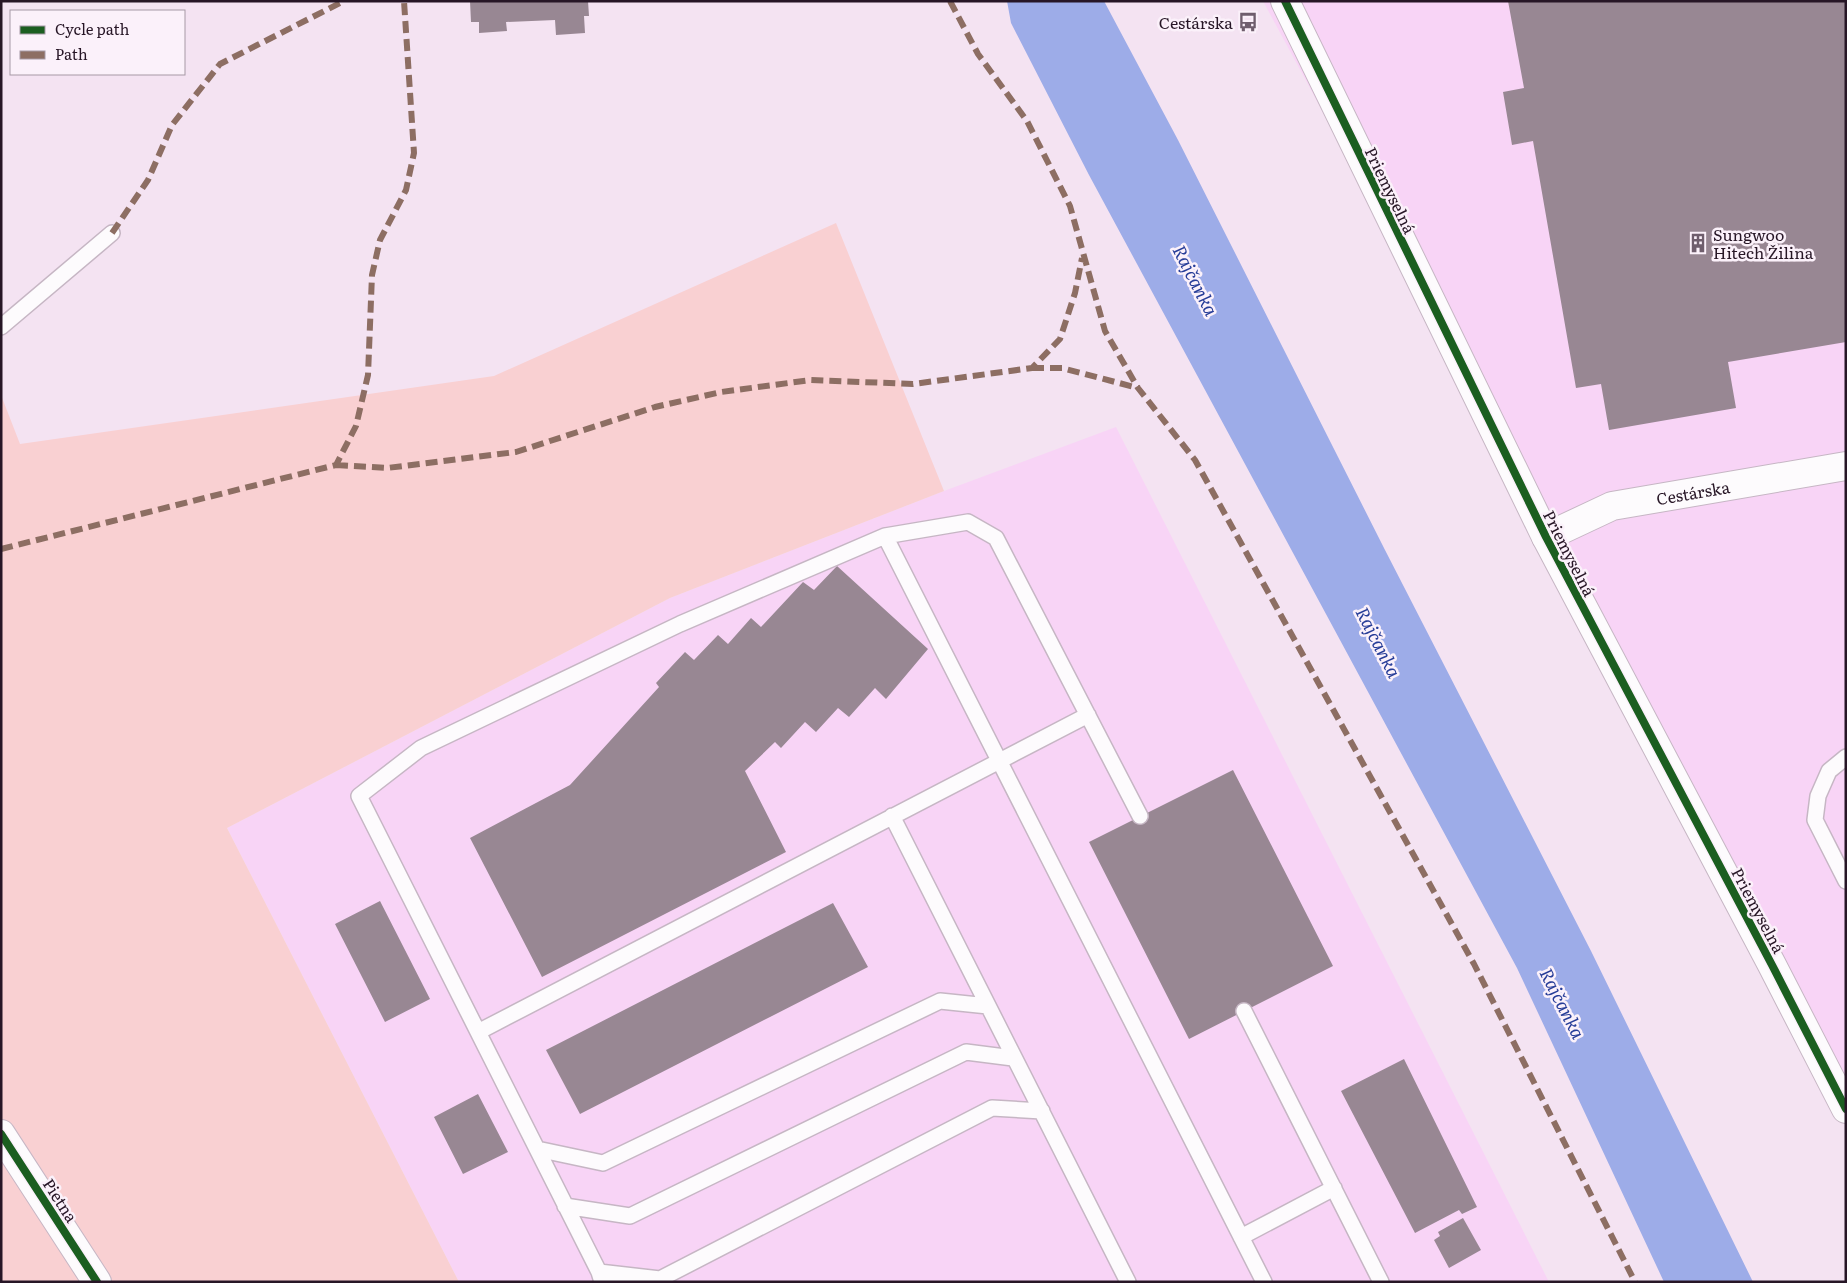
<svg xmlns="http://www.w3.org/2000/svg" width="1847" height="1283" viewBox="0 0 1847 1283" font-family="Literata,serif">
	<rect width="100%" height="100%" fill="#f4e3f2"/>
	<path fill="#f8d4f6" d="M1263,1H1846V1081Z
		M1116,427L1549,1282H459L227,828L670,598L944,491Z"/>
	<path fill="#f9d0d2" d="M836,223L944,491L670,598L227,828L459,1282H1V395L20,444L494,376Z"/>
	<path fill="#9dace8" d="M1007,1H1104L1178,140L1385,550L1591,951L1753,1282H1664L1517,968L1089,175L1011,23Z"/>
	<path fill="#988793" d="M470,1H588L589,16H584L585,33L556,35L555,20L506,22L507,31L479,33V22H471Z
		M1508,1H1846V342L1728,362L1736,408L1609,430L1601,384L1576,388L1533,141L1512,145L1503,92L1524,88Z
		M837,566L928,649L886,699L875,688L849,717L838,708L816,732L805,722L781,748L775,742L745,771L786,852L542,977L470,838L570,785L659,687L656,683L685,652L694,660L718,635L728,644L751,618L761,627L803,582L814,590Z
		M1233,770L1333,966L1189,1039L1089,842Z
		M380,901L430,999L385,1022L335,924Z
		M833,903L868,967L580,1114L546,1050Z
		M1404,1059L1477,1207L1462,1214L1459,1210L1415,1233L1341,1091Z
		M478,1094L508,1152L463,1174L434,1117Z
		M1463,1218L1481,1250L1449,1268L1434,1240L1440,1236L1438,1232Z"/>
	<g fill="none" stroke-linecap="round" stroke-linejoin="round">
		<defs>
			<path id="service" d="M1,327L112,233
				M885,536L1264,1282
				M1846,757L1829,771L1818,796L1815,820L1846,881
				M892,816L1128,1282
				M1244,1011L1381,1282
				M478,1032L1088,715
				M537,1149L603,1163L940,1001L988,1006
				M565,1206L630,1216L966,1052L1013,1058
				M1241,1237L1334,1188
				M599,1272L660,1279L992,1108L1042,1111
				M602,1282L599,1272L359,796L421,748L680,624L885,536L968,522L996,538L1140,816"/>
			<g id="minor">
				<path d="M1285,1L1546,537L1772,965L1846,1109"/>
				<path id="s1" d="M1546,537L1612,506L1846,466"/>
				<path d="M1,1134L97,1282"/>
			</g>
		</defs>
		<use href="#service" stroke="#c6b6c4" stroke-width="18"/>
		<use href="#minor" stroke="#c6b6c4" stroke-width="30"/>
		<use href="#service" stroke="#fdfbfd" stroke-width="15"/>
		<use href="#minor" stroke="#fdfbfd" stroke-width="28"/>
		<path stroke="#8d6e63" stroke-width="6" stroke-dasharray="12 6" stroke-linecap="butt" d="M950,1L978,54L1027,121L1070,206L1105,331L1138,388L1195,460L1474,964L1635,1282
			M112,233L148,180L172,125L220,64L344,1
			M1032,368H1062L1138,388
			M336,465L387,468L516,452L655,407L721,392L811,380L913,384L1032,368L1060,339L1075,293L1082,258
			M1,549L336,465L356,426L368,375L372,275L380,240L406,190L414,153L404,1"/>
		<defs>
			<path id="cycleway" d="M1285,1L1546,537L1772,965L1846,1109
				M1,1134L97,1282"/>
		</defs>
		<use href="#cycleway" stroke="#fbf1fa" stroke-width="11"/>
		<use href="#cycleway" stroke="#1b5e20" stroke-width="8"/>
	</g>
	<defs>
		<symbol id="bus-bare" viewBox="-9 -9 18 18"><path d="M-5-6H5V4H4V6H2V4H-2V6H-4V4H-5ZM-3.5-4V0h7V-4ZM-3.5 1.2v1.5H-2V1.2ZM2 1.2v1.5H3.5V1.2Z" fill="#6f5e6d" stroke="#fbf1fa" stroke-width="2.5" paint-order="stroke"/></symbol>
		<symbol id="building-bare" viewBox="-9 -9 18 18"><path d="M-4-6H4V6H1V3H-1V6H-4ZM-2.5-4.3h1.7v1.8h-1.7ZM.8-4.3h1.7v1.8H.8ZM-2.5-1h1.7V.8h-1.7ZM.8-1h1.7V.8H.8Z" fill="#6f5e6d" stroke="#fbf1fa" stroke-width="2.5" paint-order="stroke"/></symbol>
	</defs>
	<g fill-rule="evenodd">
		<use href="#bus-bare" x="1234" y="8" width="28" height="28"/>
		<use href="#building-bare" x="1684" y="229" width="28" height="28"/>
	</g>
	<g text-anchor="middle" dominant-baseline="central" stroke-width="5" stroke-linejoin="round" paint-order="stroke">
		<g font-size="16" fill="#271626" stroke="#fbf1fa" text-anchor="end">
			<text x="1233" y="22">Cestárska</text>
			<text x="1713" y="234" text-anchor="start">Sungwoo<tspan x="1713" dy="18">Hitech Žilina</tspan></text>
		</g>
		<g font-size="16" fill="#271626" stroke="#fbf1fa">
			<text transform="translate(1391 190) rotate(64)">Priemyselná</text>
			<text stroke="none"><textPath href="#s1" startOffset="155">Cestárska</textPath></text>
			<text transform="translate(1570 553) rotate(63)">Priemyselná</text>
			<text transform="translate(1759 910) rotate(62)">Priemyselná</text>
			<text transform="translate(61 1200) rotate(57)">Pietna</text>
		</g>
		<g font-size="18" font-style="italic" fill="#273d98" stroke="#fbf1fa">
			<text transform="translate(1196 280) rotate(63)">Rajčanka</text>
			<text transform="translate(1379 642) rotate(63)">Rajčanka</text>
			<text transform="translate(1563 1003) rotate(63)">Rajčanka</text>
		</g>
	</g>
	<rect width="1847" height="1283" fill="none" stroke="#271626" stroke-width="5"/>
	<rect x="10" y="10" width="175" height="65" fill="#fbf1fa" stroke="#a699a5"/>
	<rect x="20" y="26" width="25" height="8" fill="#1b5e20" stroke="#a699a5"/>
	<text x="55" y="35" font-size="15" fill="#271626">Cycle path</text>
	<rect x="20" y="51" width="25" height="8" fill="#8d6e63" stroke="#a699a5"/>
	<text x="55" y="60" font-size="15" fill="#271626">Path</text>
</svg>
